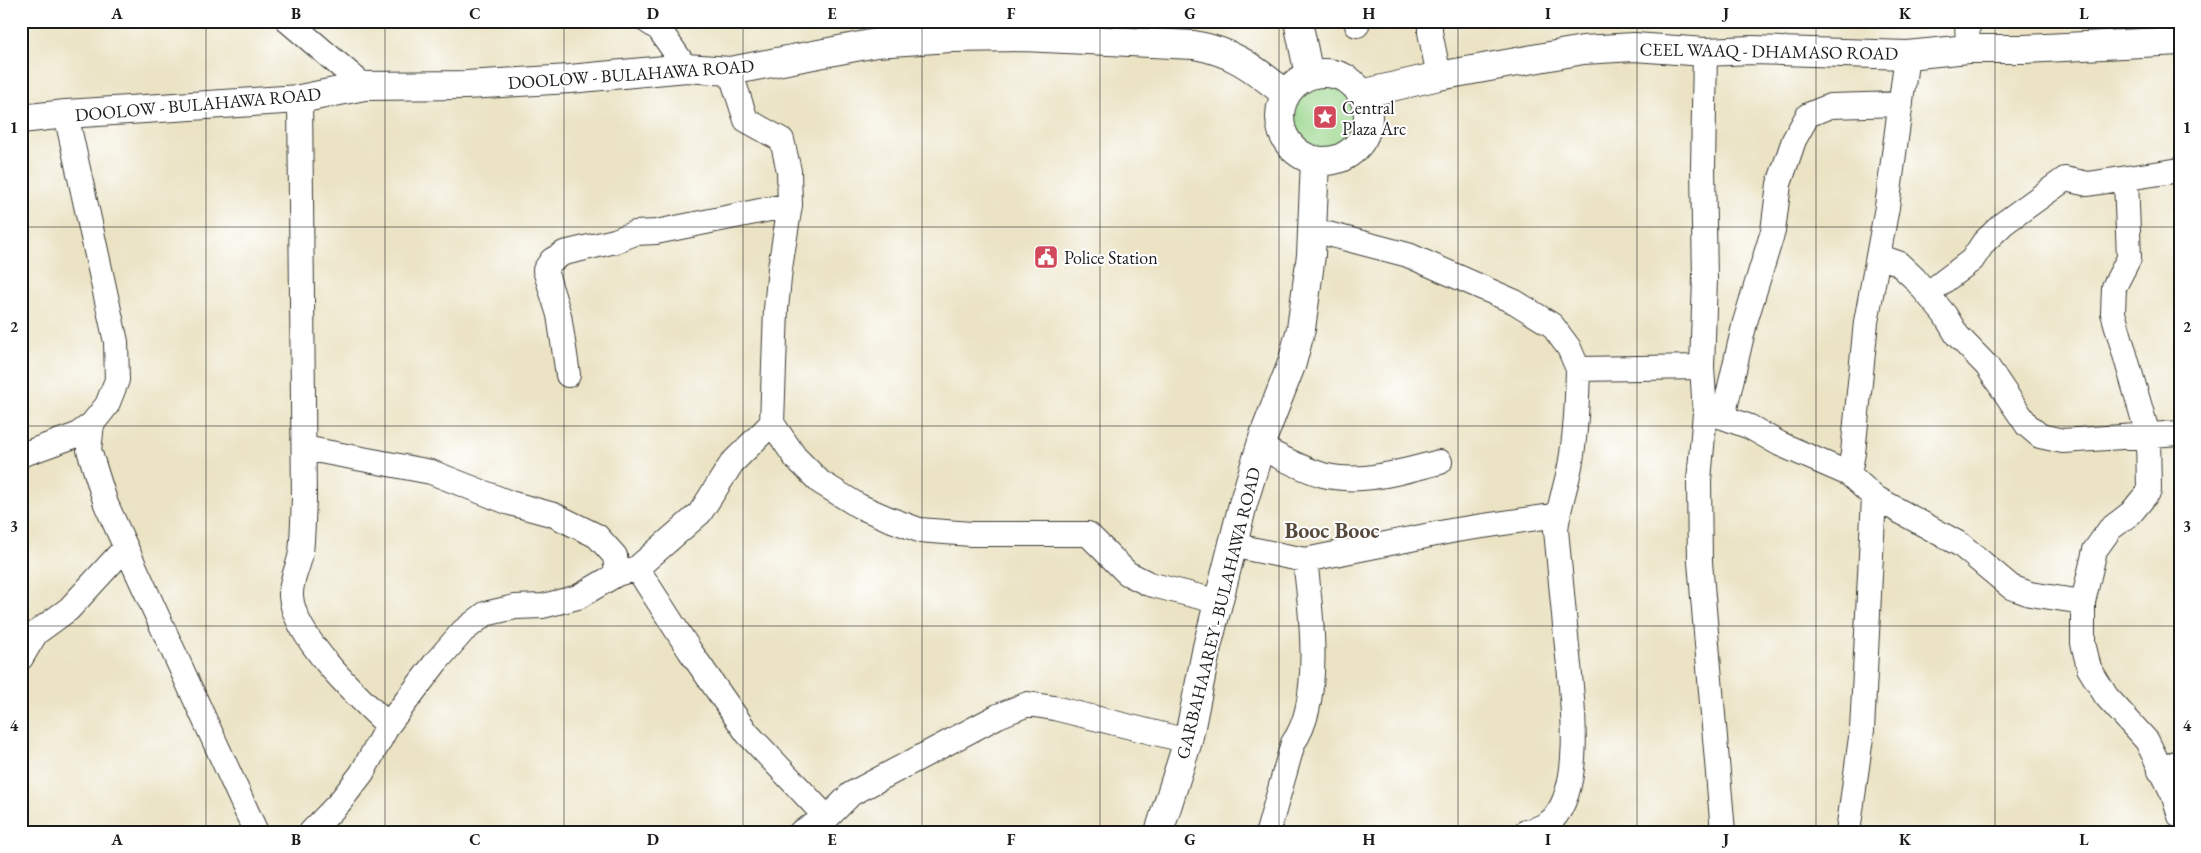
<svg xmlns="http://www.w3.org/2000/svg" width="2201" height="853" viewBox="0 0 2201 853" font-family="'EB Garamond',serif">
	<rect width="100%" height="100%" fill="#fff"/>
	<filter id="ink" filterUnits="userSpaceOnUse"><feTurbulence type="fractalNoise" baseFrequency=".02" numOctaves="2"/><feDisplacementMap in="SourceGraphic" scale="10" xChannelSelector="R" yChannelSelector="G"/><feConvolveMatrix kernelMatrix="1 2 1 2 8 2 1 2 1" color-interpolation-filters="sRGB"/></filter>
	<filter id="wash" filterUnits="userSpaceOnUse"><feTurbulence type="fractalNoise" baseFrequency=".0096" numOctaves="4" result="noise"/><feDisplacementMap in="SourceGraphic" scale="20" xChannelSelector="R" yChannelSelector="G"/><feGaussianBlur stdDeviation="1.12" result="paint"/><feColorMatrix in="noise" values="0 0 0 0 0 0 0 0 0 0 0 0 0 0 0 0 0 1.4 0 .05"/><feComposite in="paint" operator="in"/></filter>
	<g filter="url(#wash)">
		<rect width="100%" height="100%" fill="#ebe3c4"/>
		<path fill="#9ad68b" stroke="#5b7954" d="M1292 118a32 32 0 1 1 64 0a32 32 0 1 1-64 0Z"/>
	</g>
	<g filter="url(#ink)">
		<g fill="none" stroke-linecap="round" stroke-linejoin="round">
			<defs>
				<path id="minor" d="M288,21L364,86
					M647,21L659,29L686,68
					M1356,21L1357,25
					M1430,21V32L1439,76
					M1967,21L1968,49
					M1085,40L1086,21
					M1705,52L1703,167L1705,279L1702,367L1705,413L1699,480L1700,562L1723,832
					M730,71L746,120L782,140L789,171L790,205L780,268L776,309L772,423L795,457L820,482L859,506L889,519L919,530L971,534H1088L1127,573L1149,584L1220,602
					M300,99L304,499C303,516 303,535 301,552C299,567 290,580 291,596C294,638 359,698 388,725
					M66,114L116,342L117,380L107,405L92,424L89,450L106,504L256,832
					M1313,230L1408,255L1515,302L1552,325L1569,348L1578,369L1702,367
					M1878,256L1898,263L1914,278L1945,315L1957,335L1987,366L2027,425L2040,436L2063,441L2180,433
					M1927,294L1972,260L1984,242L2004,223L2065,179L2088,184L2180,170
					M568,375L559,315L545,270L552,260L564,253L615,241L635,233L656,232L790,205
					M1705,413L1723,417L1750,427L1780,444L1849,474L1874,497L1961,545L2011,587L2030,594L2083,602V643L2089,668L2106,696L2147,741L2173,794L2180,816
					M1723,417L1745,322L1773,231L1779,184L1794,140L1808,115L1830,106L1901,104
					M1260,447C1280,457 1302,469 1323,475C1362,485 1402,471 1440,462
					M304,448L431,472L510,503L554,515L597,536L615,556L617,574
					M21,455L77,435L92,424
					M1849,474L1853,453L1866,322L1887,207L1907,55
					M1231,545L1305,560L1456,530L1558,515
					M637,568L690,651L747,733L827,818
					M2083,602L2095,550L2110,529L2131,513L2149,491L2148,435L2113,313L2114,287L2129,258L2126,179
					M21,658L36,633L69,609L125,548
					M2160,771L2180,761
					M311,832L339,803L362,773L388,725L436,662L463,631L485,614L515,607L543,606L578,597L617,574L637,568L700,513L732,463L772,423
					M801,832L827,818L851,794L998,716L1028,704L1054,708L1188,741
					M1268,832L1293,743C1323,703 1311,609 1305,560
					M1526,832C1536,829 1545,827 1553,819C1587,781 1570,684 1566,636C1563,601 1559,565 1556,530C1558,508 1566,487 1570,466C1576,434 1577,402 1578,369
					M1848,832L1862,730L1874,497"/>
				<path id="major" d="M1298,21L1309,75
					M1280 117a44 44 0 1 1 88 0a44 44 0 1 1-88 0Z
					M1361,94L1439,76L1583,50L1634,47L1705,52L1752,50L1907,55L1968,49H2024L2180,41
					M21,119L66,114L300,99L364,86L466,85L570,79L686,68L730,71L876,43L950,38L1023,37L1194,45C1235,52 1254,69 1286,94
					M1159,832L1188,741L1207,647L1243,504L1264,435L1292,363L1301,329L1311,255L1315,160"/>
			</defs>
			<use href="#minor" stroke="#3b3a35" stroke-width="26"/>
			<use href="#major" stroke="#3b3a35" stroke-width="30"/>
			<use href="#minor" stroke="#fff" stroke-width="24"/>
			<use href="#major" stroke="#fff" stroke-width="28"/>
		</g>
	</g>
	<path fill="none" stroke="#1c1c1c" stroke-width="1" stroke-opacity="0.55" d="M206,21V832M385,21V832M564,21V832M743,21V832M922,21V832M1100,21V832M1279,21V832M1458,21V832M1637,21V832M1816,21V832M1995,21V832M21,227H2180M21,426H2180M21,626H2180"/>
	<defs>
		<symbol id="sight-square" viewBox="-11 -11 22 22"><rect x="-9" y="-9" width="18" height="18" rx="4" fill="#d1495b" stroke="#fff"/><path d="M0-6L1.8-2.2L6-1.7L2.9 1.2L3.7 5.4L0 3.3L-3.7 5.4L-2.9 1.2L-6-1.7L-1.8-2.2Z" fill="#fff"/></symbol>
		<symbol id="civic-square" viewBox="-11 -11 22 22"><rect x="-9" y="-9" width="18" height="18" rx="4" fill="#d1495b" stroke="#fff"/><path d="M-.6-6.5H3V-4.5H.6V-3L4-1V1h2V6H-6V1h2V-1L-.6-3ZM-1.2 2.5V6h2.4V2.5Z" fill="#fff"/></symbol>
	</defs>
	<g fill-rule="evenodd">
		<use href="#sight-square" x="1311" y="103" width="28" height="28"/>
		<use href="#civic-square" x="1032" y="243" width="28" height="28"/>
	</g>
	<g text-anchor="middle" dominant-baseline="central" stroke-width="4" stroke-linejoin="round" paint-order="stroke">
		<g font-size="18" fill="#1c1c1c" stroke="#fff">
			<text transform="translate(1769 51) rotate(1)">CEEL WAAQ - DHAMASO ROAD</text>
			<text transform="translate(631 74) rotate(-4)">DOOLOW - BULAHAWA ROAD</text>
			<text transform="translate(198 104) rotate(-5)">DOOLOW - BULAHAWA ROAD</text>
			<text transform="translate(1218 613) rotate(-76)">GARBAHAAREY - BULAHAWA ROAD</text>
		</g>
		<g font-size="18" fill="#1c1c1c" stroke="#fff" text-anchor="start">
			<text x="1342" y="107">Central<tspan x="1342" dy="21">Plaza Arc</tspan></text>
			<text x="1064" y="257">Police Station</text>
		</g>
		<g font-size="22" font-weight="bold" fill="#594a3e" stroke="#fff">
			<text x="1332" y="530">Booc Booc</text>
		</g>
	</g>
	<rect width="2201" height="853" fill="none" stroke="#fff" stroke-width="55"/>
	<rect x="28" y="28" width="2146" height="798" fill="none" stroke="#1c1c1c" stroke-width="2"/>
	<g font-size="16" text-anchor="middle" font-weight="bold" fill="#1c1c1c">
		<text x="117" y="19">A</text>
		<text x="296" y="19">B</text>
		<text x="475" y="19">C</text>
		<text x="653" y="19">D</text>
		<text x="832" y="19">E</text>
		<text x="1011" y="19">F</text>
		<text x="1190" y="19">G</text>
		<text x="1369" y="19">H</text>
		<text x="1548" y="19">I</text>
		<text x="1726" y="19">J</text>
		<text x="1905" y="19">K</text>
		<text x="2084" y="19">L</text>
		<text x="14" y="133">1</text>
		<text x="2187" y="133">1</text>
		<text x="14" y="332">2</text>
		<text x="2187" y="332">2</text>
		<text x="14" y="532">3</text>
		<text x="2187" y="532">3</text>
		<text x="14" y="731">4</text>
		<text x="2187" y="731">4</text>
		<text x="117" y="845">A</text>
		<text x="296" y="845">B</text>
		<text x="475" y="845">C</text>
		<text x="653" y="845">D</text>
		<text x="832" y="845">E</text>
		<text x="1011" y="845">F</text>
		<text x="1190" y="845">G</text>
		<text x="1369" y="845">H</text>
		<text x="1548" y="845">I</text>
		<text x="1726" y="845">J</text>
		<text x="1905" y="845">K</text>
		<text x="2084" y="845">L</text>
	</g>
</svg>
